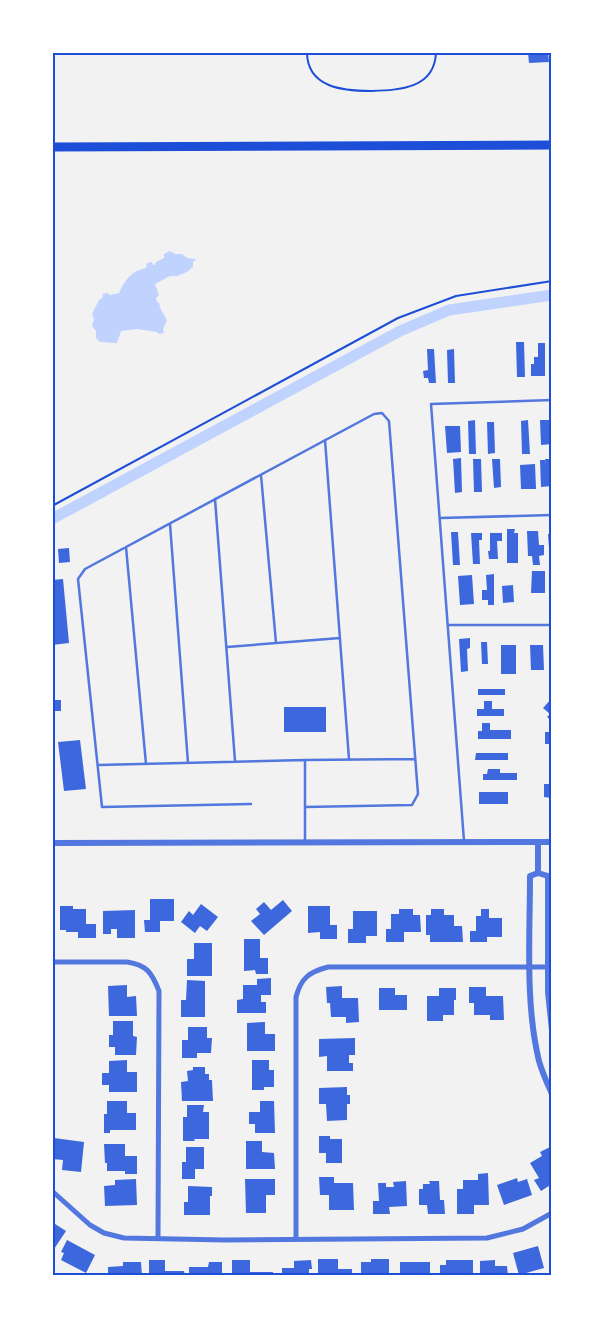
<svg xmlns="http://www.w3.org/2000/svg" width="604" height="1328" viewBox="0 0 604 1328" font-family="'Libre Baskerville',serif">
	<rect width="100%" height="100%" fill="#f2f2f2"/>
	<path fill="#bfd3fe" d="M170,251L175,254H182L187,258L196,259L193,262V267L187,272L177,276H170L155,284L159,295L156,298L157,302L159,303L161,310L167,320L163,329L164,333L159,334L157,332L137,329L121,331L117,343L100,342L96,338V331L92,326L94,319L92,314L99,300L102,298L103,294L107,293L110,295L119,293C125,280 131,271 146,268L147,263L152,262L153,265H155L156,262L164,258V254Z"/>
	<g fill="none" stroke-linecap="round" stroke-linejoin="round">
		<path stroke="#bfd3fe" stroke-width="11" d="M52,519L400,331L449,310L552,295"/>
	</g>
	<path fill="#3d67dc" d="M528,52H548L549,62L529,63Z
		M516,342H524L525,377H517Z
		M538,343H545V376H531V364H534V357H538Z
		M427,349H434L436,383H429L428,378H424L423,371L428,370Z
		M454,349L455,383H448L447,350Z
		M475,420L476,454H469L468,421Z
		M528,420L530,454H522L521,421Z
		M540,420H552V444L541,445Z
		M487,422H494L495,453L488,454Z
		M445,426H460L461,452L447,453Z
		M461,458L462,492L455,493L453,459Z
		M473,459H481L482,492H474Z
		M492,459H500L501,487L494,488Z
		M545,459H551L552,486L541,487L540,460H545L546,466Z
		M535,464L536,489H521L520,465Z
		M507,529H515L514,533H518V563H507Z
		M527,531H538L539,545H544V555L539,556L540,565H533L532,556H528Z
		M451,532H458L460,565H453Z
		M471,533H482V540H479L480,564H473Z
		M490,533H502V541H497L498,559H489L488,551H490Z
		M548,534H552V561H550Z
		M69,548L70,562L59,563L58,549Z
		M532,571H545V593H531Z
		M494,574V605H488V600H482V590H487L486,575Z
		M472,575L474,604L460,605L458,576Z
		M63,579L69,643L52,645V580Z
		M513,585L514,602L503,603L502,586Z
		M470,638V648L467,649L468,671L461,672L459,639Z
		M481,642H487L488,664H482Z
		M501,645H516V674H501Z
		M530,645H543L544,670H531Z
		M478,689H505V695H478Z
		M552,698V721L547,717L550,714L543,708Z
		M52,700H61V711H52Z
		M484,701H492V709H504V716H477V709H484Z
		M284,707H326V732H284Z
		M482,723H490V730H511V739H478V731H482Z
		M545,732H552V744H545Z
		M80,740L86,789L64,791L58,742Z
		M476,753H508V760H475Z
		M488,769H500V773H517V780H483V774H487Z
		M544,784H552V798L544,797Z
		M479,792H508V804H479Z
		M150,899H174V921H160V932H145L144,920H150Z
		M283,900L292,911L264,935L251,921L260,914L256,909L264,902L271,910Z
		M201,904L218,917L207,931L200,926L195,933L181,922L189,911L193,915Z
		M60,906H73V909H86V924H96V938H78V932H66V930H60Z
		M308,906H330V925H337V939H320V932L308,933Z
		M399,909H413V915H420L421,932H404V942H386V929H391V914H399Z
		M431,909H444V915H454V926H462L463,942H430V935H426V915H431Z
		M481,909H489V918H502V937H487V942H470V931H476V916H481Z
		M135,910V938H117V929H111V934H103V911Z
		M353,911H377V936H366V943H348V929H353Z
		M244,939H260V958H268V974H256L255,970L244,971Z
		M194,943H212V976H187V959H194Z
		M271,978V995H261V1002H266V1013H237V1000L243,999V985H257V979Z
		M187,980L205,981V1017H181V1000H186Z
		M127,985V997L136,996L137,1016H109L108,986Z
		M342,986V998H358L359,1022L346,1023V1017H331L330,1003H327L326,987Z
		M469,987H486V996H503L504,1020H490V1015H474V1003H469Z
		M379,988H395V995H407V1010H379Z
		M439,988H456V1000H454V1015H443V1021H427V996H439Z
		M113,1021H133V1036L137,1037L136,1055H115V1047H109V1035H113Z
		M265,1022V1034H275V1051H247V1023Z
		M188,1027H207V1038H212L211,1053H197V1058H182V1040H188Z
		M355,1038V1055H349V1063H353V1071H327V1056L319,1057V1039Z
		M127,1060V1072H137V1092H109V1085H102V1073H109V1061Z
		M252,1060H269V1070H274V1087H264V1090H252Z
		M193,1067H205V1074H209V1080H212L213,1101H182L181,1082L188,1081L187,1071L193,1070Z
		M347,1087V1095H350V1104H347V1120L327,1121L326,1104H319V1088Z
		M107,1101H127V1113H136V1130H110V1133H104V1114H107Z
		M260,1101H274L275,1133H255V1124H249V1112H260Z
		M187,1105H204L203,1112H209V1139H194L195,1141H183V1117H187Z
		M319,1136H330V1139H342V1163H326V1153H319Z
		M54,1138L84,1142L81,1172L62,1170L63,1160L52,1159Z
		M246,1141H262V1152L274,1153L275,1169H246Z
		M104,1144H125V1156H137V1174H125V1171H107V1163H105Z
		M552,1146V1184L541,1191L534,1180L539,1178L530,1163L542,1156L540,1152Z
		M186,1147H204V1169H195V1179H182V1162H186Z
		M488,1173L489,1205H474V1214H457V1189H463V1180H478V1174Z
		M319,1177H334V1183H353L354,1210H329V1195H320Z
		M517,1178L518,1182L527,1179L532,1195L504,1205L497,1185Z
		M136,1179L137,1205L105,1206L104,1186L115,1185V1180Z
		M245,1179H275V1195H266V1213H246Z
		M406,1181L407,1206L389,1207L390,1214H373V1201H379L378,1183H386V1187H394L393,1182Z
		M429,1181H439L440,1200H444L445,1214H428L427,1205H419V1189H423V1184H430Z
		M188,1186L212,1187V1196H210V1215H184V1202H188Z
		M52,1222L66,1231L52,1252Z
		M67,1240L95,1255L86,1273L61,1260L64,1253L61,1252Z
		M538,1246L544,1268L519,1275L513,1253Z
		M318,1259H338V1269H352V1276L318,1275Z
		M371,1259H389V1276H361V1262H371Z
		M149,1260H165V1271H184L185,1276H152V1274H149Z
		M232,1260H250V1272H273V1276H232Z
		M311,1260L312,1269H309V1276H282V1268H294V1261Z
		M446,1260H473V1276H440V1265H446Z
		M495,1260V1266H507L508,1276H480V1261Z
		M123,1262H141L142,1276H108V1267L123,1266Z
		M209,1262H222V1276H189V1267H208Z
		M400,1262H430V1276H400Z"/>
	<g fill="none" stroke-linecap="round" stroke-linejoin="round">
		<path stroke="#1d4ed8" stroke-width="2" d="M307,52C307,88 344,91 371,91C399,90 435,89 436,52
			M52,506L398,318L456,296L552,281"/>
		<path stroke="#5277de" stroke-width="2.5" d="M325,440L349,759
			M261,475L276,643
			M215,499L235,761
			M440,518L552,515
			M170,524L188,763
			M126,547L146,764
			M448,625H552
			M227,647L340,638
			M98,765L305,760
			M251,804L102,807L78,579L85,569L374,414L382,413L389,421L418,794L412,805L305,807
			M305,841V760L415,759
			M464,841L431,404L552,400"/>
		<path stroke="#5277de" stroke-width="5" d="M52,962H127C147,965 152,973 159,991L158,1238
			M52,1191L90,1225L104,1233L124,1238L225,1240L487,1238L523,1229L552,1213
			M296,1239V997C301,978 309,972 328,967H548"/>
		<path stroke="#5277de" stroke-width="6" d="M52,843L552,842
			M538,873V842
			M552,1030L548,992V876L538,873L530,876C530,935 525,1004 539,1061C542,1072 547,1083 552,1094"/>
		<path stroke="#1d4ed8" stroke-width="9" d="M52,147L552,145"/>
	</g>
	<rect width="604" height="1328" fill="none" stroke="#ffffff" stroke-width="108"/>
	<rect x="54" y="54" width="496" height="1220" fill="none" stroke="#1d4ed8" stroke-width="2"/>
</svg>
